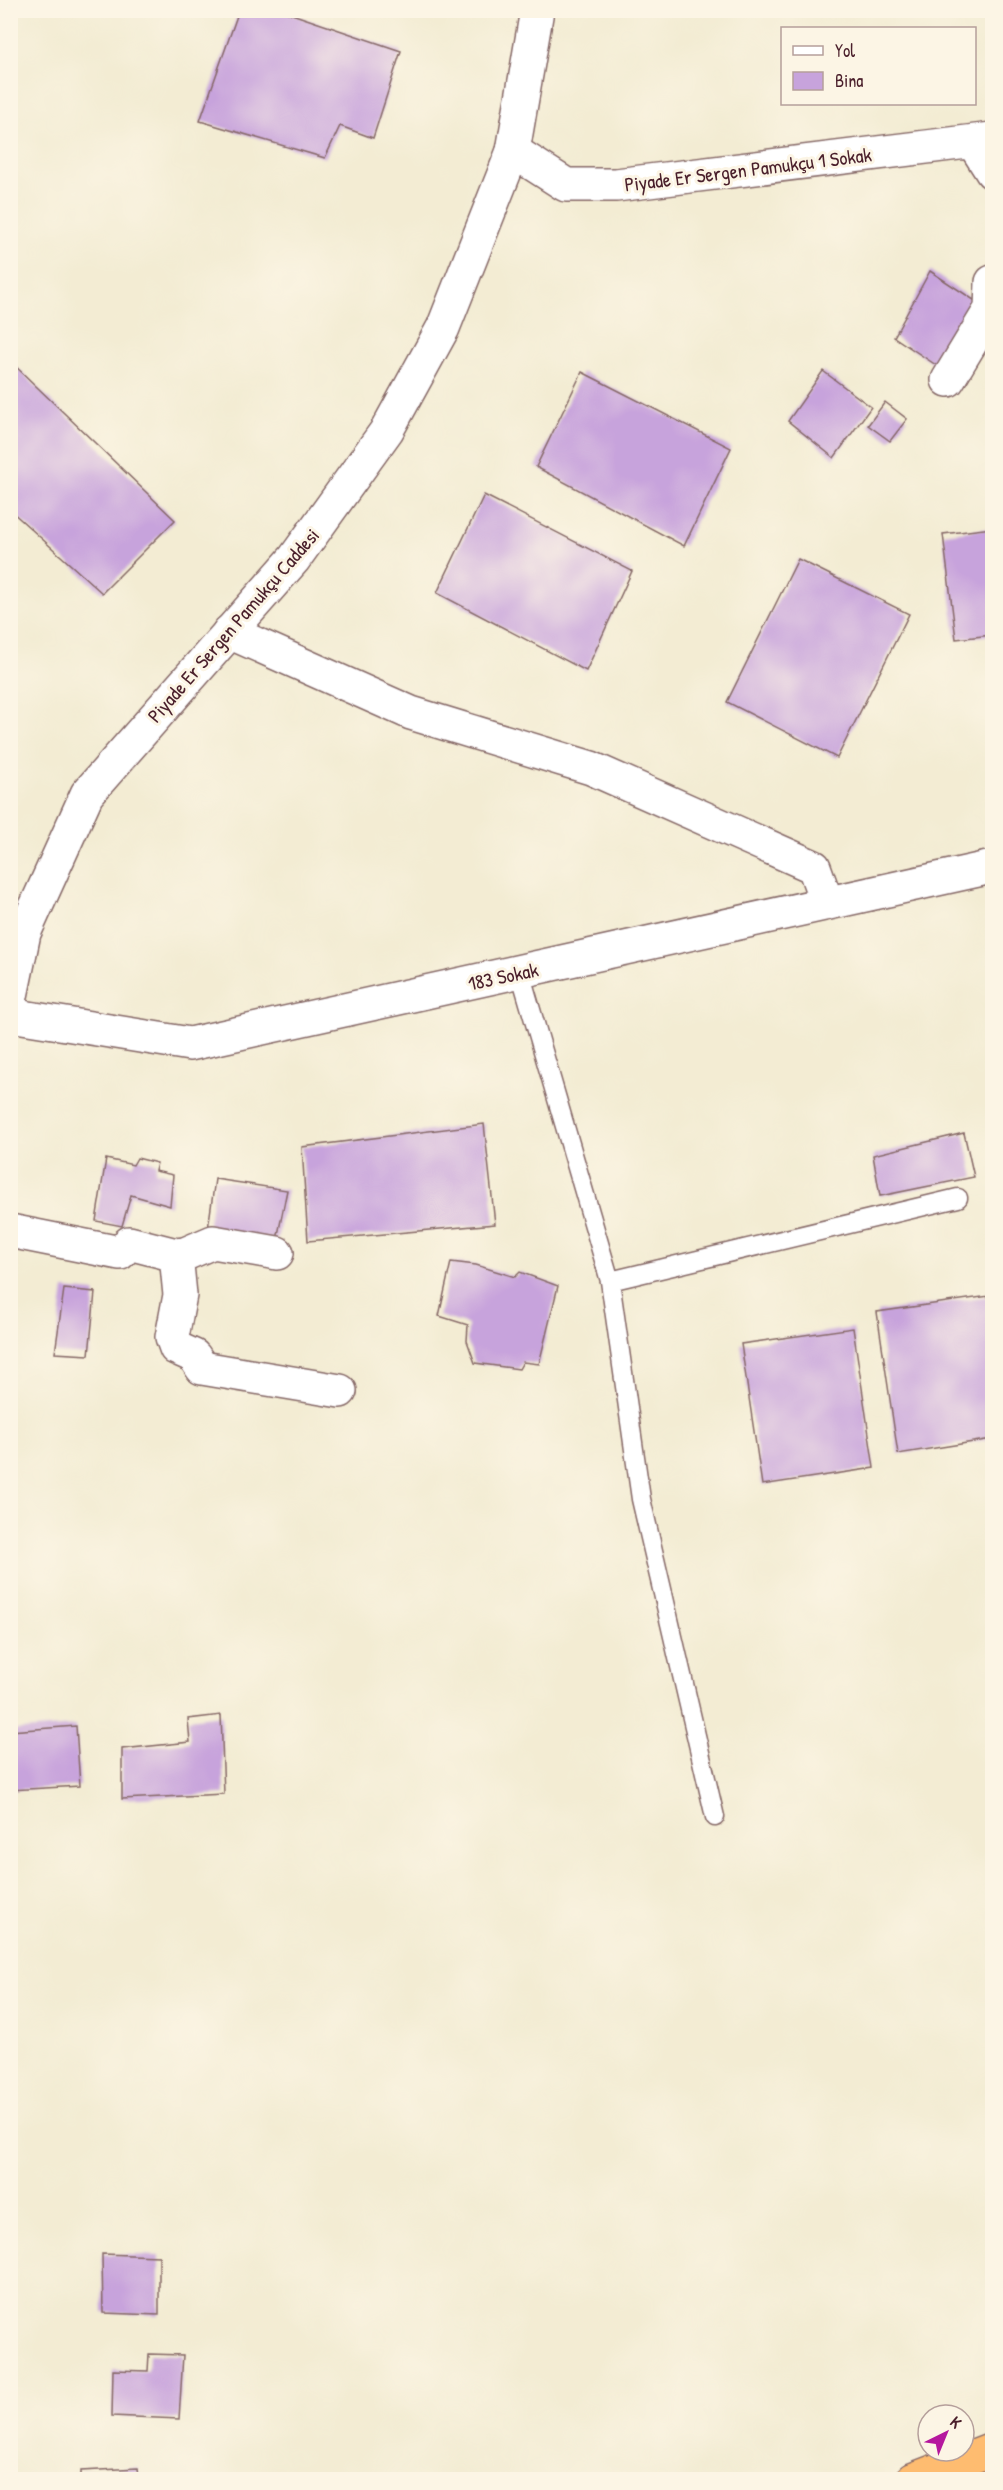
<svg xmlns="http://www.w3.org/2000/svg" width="1003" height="2490" viewBox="0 0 1003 2490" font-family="'Patrick Hand',sans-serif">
	<rect width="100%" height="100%" fill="#fcf5e5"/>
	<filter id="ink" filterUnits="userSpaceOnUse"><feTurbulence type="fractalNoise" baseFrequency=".0167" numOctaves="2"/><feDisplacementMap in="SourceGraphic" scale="12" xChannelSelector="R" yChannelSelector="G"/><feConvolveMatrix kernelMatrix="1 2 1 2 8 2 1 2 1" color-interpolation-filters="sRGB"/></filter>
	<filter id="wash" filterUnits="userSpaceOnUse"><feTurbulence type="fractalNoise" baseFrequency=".008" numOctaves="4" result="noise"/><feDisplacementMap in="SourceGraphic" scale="24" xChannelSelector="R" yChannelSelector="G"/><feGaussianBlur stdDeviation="1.35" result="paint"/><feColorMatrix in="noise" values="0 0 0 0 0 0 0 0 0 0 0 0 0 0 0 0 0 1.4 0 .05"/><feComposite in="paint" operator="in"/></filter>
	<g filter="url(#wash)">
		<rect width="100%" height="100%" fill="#f3ecd3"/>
		<g id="blocks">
			<path fill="#c7a3dc" d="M239,10H280L401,51L373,138L340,126L325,158L200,121Z
				M930,271L983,306L945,371L894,337Z
				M10,361L175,520L102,593L10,510Z
				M823,371L871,407L834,458L788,421Z
				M582,372L731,448L684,546L536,467Z
				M885,402L907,419L890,441L868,425Z
				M484,495L632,571L586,671L437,593Z
				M992,528V635L956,639L943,534Z
				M798,559L909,614L837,758L727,702Z
				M484,1124L495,1224L308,1241L302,1147Z
				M964,1133L974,1177L880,1196L873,1155Z
				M137,1158L157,1163L155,1171L173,1175L170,1206L131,1195L122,1226L96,1221L106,1159L133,1165Z
				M215,1179L287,1190L277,1240L208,1229Z
				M451,1262L476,1265L515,1277L520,1272L558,1286L539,1364L523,1362L519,1369L475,1363L467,1341L468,1325L439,1316Z
				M64,1289L95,1292L89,1355L55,1353Z
				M989,1296L992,1319V1439L898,1454L877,1312Z
				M853,1328L874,1468L762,1485L741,1344Z
				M221,1715L224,1794L122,1799V1749L190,1742L188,1719Z
				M76,1726L80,1786L10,1790V1731Z
				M102,2254L159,2256V2315L103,2313Z
				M149,2354L183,2355L179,2419L112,2416L113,2370L148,2371Z
				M138,2468L139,2480H81V2471Z"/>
		</g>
	</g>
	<g filter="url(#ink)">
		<use href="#blocks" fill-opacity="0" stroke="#856766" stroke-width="1.5"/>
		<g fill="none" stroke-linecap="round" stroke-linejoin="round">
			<defs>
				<path id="service" d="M520,972L610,1281L641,1499L715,1817
					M610,1281L958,1198"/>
				<path id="minor" d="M973,142L992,172
					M513,151L566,185H616L992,139
					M948,380L991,309L992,282
					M229,632L411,713L591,768L814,867L827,903
					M10,1015L190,1044L992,867
					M10,1231L120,1253L129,1243L176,1255L185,1254L213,1242L277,1253
					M176,1255L180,1295L172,1337L176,1348L194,1356L202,1368L340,1391"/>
				<path id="tertiary" d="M10,1001L24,933L87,794L294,559L387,430L443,328L513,151L537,10"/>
				<path id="trunk" d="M912,2480L992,2449"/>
			</defs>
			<use href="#service" stroke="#856766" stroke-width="21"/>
			<use href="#minor" stroke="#856766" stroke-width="36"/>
			<use href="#tertiary" stroke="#856766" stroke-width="36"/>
			<use href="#trunk" stroke="#856766" stroke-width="36"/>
			<use href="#service" stroke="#fff" stroke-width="18"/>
			<use href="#minor" stroke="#fff" stroke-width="33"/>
			<use href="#tertiary" stroke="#fff" stroke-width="33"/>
			<use href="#trunk" stroke="#febc70" stroke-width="33"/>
		</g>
	</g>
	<g text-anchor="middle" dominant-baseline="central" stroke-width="6" stroke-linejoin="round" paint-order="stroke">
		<g font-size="20" fill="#4a1f2b" stroke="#fcf5e5">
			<text transform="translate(748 169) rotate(-7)">Piyade Er Sergen Pamukçu 1 Sokak</text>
			<text transform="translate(233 625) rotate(-49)">Piyade Er Sergen Pamukçu Caddesi</text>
			<text transform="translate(503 976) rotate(-12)">183 Sokak</text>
		</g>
	</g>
	<rect width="1003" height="2490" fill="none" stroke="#fcf5e5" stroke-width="36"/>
	<rect x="781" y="27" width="195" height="78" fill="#fcf5e5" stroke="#b59f9b" stroke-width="1.5"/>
	<rect x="793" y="46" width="30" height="9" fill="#ffffff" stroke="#b59f9b" stroke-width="1.5"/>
	<text x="835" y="57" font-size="18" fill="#4a1f2b">Yol</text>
	<rect x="793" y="72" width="30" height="18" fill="#c7a3dc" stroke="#b59f9b" stroke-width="1.5"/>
	<text x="835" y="87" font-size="18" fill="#4a1f2b">Bina</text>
	<g transform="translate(946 2433) rotate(43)"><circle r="28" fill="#fcf5e5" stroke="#b59f9b" stroke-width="1.5"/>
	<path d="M0-4.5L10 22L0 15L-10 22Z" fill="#b5179e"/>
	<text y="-9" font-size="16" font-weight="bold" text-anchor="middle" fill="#4a1f2b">K</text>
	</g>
</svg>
